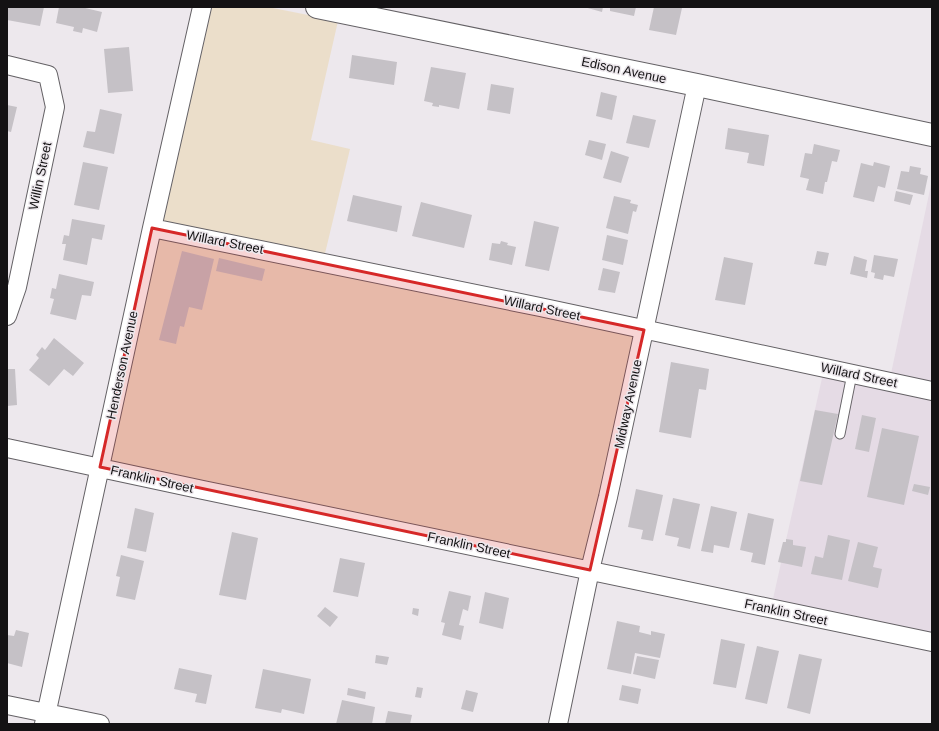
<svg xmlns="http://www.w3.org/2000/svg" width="939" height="731" viewBox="0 0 939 731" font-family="Arial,sans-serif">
	<rect width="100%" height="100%" fill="#ede8ed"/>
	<path fill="#e5dbe5" d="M932,180V643L771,608L824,369L889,383Z"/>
	<path fill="#ebdeca" d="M212,7H268L338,21L311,140L350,149L322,266L651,332L599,571L107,468Z"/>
	<path fill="#c5c1c6" d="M7,7H44L40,26L7,20Z
		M59,7H81L102,12L97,32L83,28L82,33L73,31L74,27L56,23Z
		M584,7H603L602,12Z
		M610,7H636L634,16L610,11Z
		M654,7L682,8L676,35L649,30Z
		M129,47L133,91L108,93L104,49Z
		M352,55L397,62L394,85L349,78Z
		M431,67L466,73L459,109L439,105V107L432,106L433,103L424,101Z
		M491,84L514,88L510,114L487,110Z
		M601,92L617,96L612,120L596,116Z
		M7,105L17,107L11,132L7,131Z
		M100,109L122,114L114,154L83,147L87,131L95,132Z
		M633,115L656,120L649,148L626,143Z
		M728,128L769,135L764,166L747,163L749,153L725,149Z
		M589,140L606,144L602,160L585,155Z
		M814,144L840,150L837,162L832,161L827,182H825L823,194L806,190L809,179L800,177L805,153L812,154Z
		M611,151L629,157L621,183L603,178Z
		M83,162L108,167L99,210L74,205Z
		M874,162L890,166L885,188L878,186L874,202L853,197L861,163L873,166Z
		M910,166L921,168L920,174L928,176L924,195L897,189L901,171L909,172Z
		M896,191L913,195L910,205L894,201Z
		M353,195L402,206L397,232L347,221Z
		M614,196L631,200L630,203L638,205L636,212L633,211L628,234L606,228Z
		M421,202L472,215L464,248L412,236Z
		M72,219L105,225L102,240L92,238L87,265L63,260L66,244H62L64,235L69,236Z
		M534,221L559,227L549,271L525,266Z
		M607,235L628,240L623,265L602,260Z
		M501,241L508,243L507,245L516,247L512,265L489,260L492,243L500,244Z
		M182,251L214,259L202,310L189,307L184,327L180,326L176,344L159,340Z
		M817,251L829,253L826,266L814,264Z
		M874,255L898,259L894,277L884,275L883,280L874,278L875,273L871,272Z
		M854,256L867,260L865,271H868L867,278L850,274Z
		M724,257L753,263L745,305L715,300Z
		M219,258L265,269L262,281L216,271Z
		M603,268L620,272L615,293L598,290Z
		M59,274L94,282L91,296L82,295L76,320L50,314L54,299L50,298L52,288L56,289Z
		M54,338L84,363L73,376L64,369L49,386L29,370L39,358L36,355L42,347L45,350Z
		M671,362L709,369L706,390L699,389L691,438L659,432Z
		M7,369H15L17,405L7,406Z
		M815,410L838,414L822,485L800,481Z
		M862,415L876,418L869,452L855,449Z
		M882,428L919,436L904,505L867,497Z
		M914,484L930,487L928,495L912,491Z
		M636,489L663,495L653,541L641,539L643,530L628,527Z
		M673,498L700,504L690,549L677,546L679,538L665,535Z
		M711,506L737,512L729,548L714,545L713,553L701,551Z
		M135,508L154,513L146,552L127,548Z
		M748,513L774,519L765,565L751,562L753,553L740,550Z
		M232,532L258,538L246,600L219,595Z
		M828,535L850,540L842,580L811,574L815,556L823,558Z
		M786,539L793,540V545L806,547L802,567L778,562L783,542H786Z
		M858,542L878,547L873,567L882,569L878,588L848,581Z
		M121,555L144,561L135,600L116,596L120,577L116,576Z
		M340,558L365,563L358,597L333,592Z
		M449,591L471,596L468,611L463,609L459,625L464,626L461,640L442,635L445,623L441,622Z
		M485,592L509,598L503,629L479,623Z
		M325,607L338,617L330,627L317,616Z
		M413,608L419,609L418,616L412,614Z
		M617,621L640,626L639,632L651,635V631L665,634L660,658L635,653L631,674L607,669Z
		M16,630L29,633L22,667L7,663V635L14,636Z
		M721,639L745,644L736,688L713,684Z
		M757,646L779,651L767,704L745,699Z
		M799,654L822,659L810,714L787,708Z
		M376,655L389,657L387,665L375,663Z
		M637,656L659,660L655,679L633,674Z
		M179,668L212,675L206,704L195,702L197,694L174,689Z
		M263,669L311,679L304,714L282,709L281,713L255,708Z
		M622,685L641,689L638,704L619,700Z
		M417,687L423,688L421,698L415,697Z
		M348,688L366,692L365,699L347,695Z
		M466,690L478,693L473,712L461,709Z
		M342,700L375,707L372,724H336Z
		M388,711L412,715L410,724H385Z"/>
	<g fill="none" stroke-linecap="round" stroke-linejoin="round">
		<defs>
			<path id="service" d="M840,434L852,374"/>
			<path id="minor" d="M7,65L48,75L55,107L17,287L7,316
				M152,228L540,307L932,391
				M7,448L203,490L932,642
				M7,705L100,724
				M44,724L152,228L202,7
				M558,724L590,570L608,497L697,85"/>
			<path id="tertiary" d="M317,7L697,85L932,135"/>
		</defs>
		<use href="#service" stroke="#646165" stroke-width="11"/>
		<use href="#minor" stroke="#646165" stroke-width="20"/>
		<use href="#tertiary" stroke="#646165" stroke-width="24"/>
		<use href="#service" stroke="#fff" stroke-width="9"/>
		<use href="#minor" stroke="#fff" stroke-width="18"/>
		<use href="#tertiary" stroke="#fff" stroke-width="22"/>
	</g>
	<path fill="#d62828" fill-opacity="0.2" stroke="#d62828" stroke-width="3" stroke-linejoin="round" d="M152,228L644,330L590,570L100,467Z"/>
	<g text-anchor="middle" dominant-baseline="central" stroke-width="3" stroke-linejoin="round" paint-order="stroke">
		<g font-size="13" fill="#141214" stroke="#ede8ed">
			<text transform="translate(624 70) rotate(12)">Edison Avenue</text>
			<text transform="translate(40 176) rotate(-78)">Willin Street</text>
			<text transform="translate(225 242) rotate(11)">Willard Street</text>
			<text transform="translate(542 308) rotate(12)">Willard Street</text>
			<text transform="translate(122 365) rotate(-78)">Henderson Avenue</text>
			<text transform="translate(859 375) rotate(12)">Willard Street</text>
			<text transform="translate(628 404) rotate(-78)">Midway Avenue</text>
			<text transform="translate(152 479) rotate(13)">Franklin Street</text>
			<text transform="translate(469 545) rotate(12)">Franklin Street</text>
			<text transform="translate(786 612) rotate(12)">Franklin Street</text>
		</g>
	</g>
	<rect width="939" height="731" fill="none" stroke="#141214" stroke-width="16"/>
</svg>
